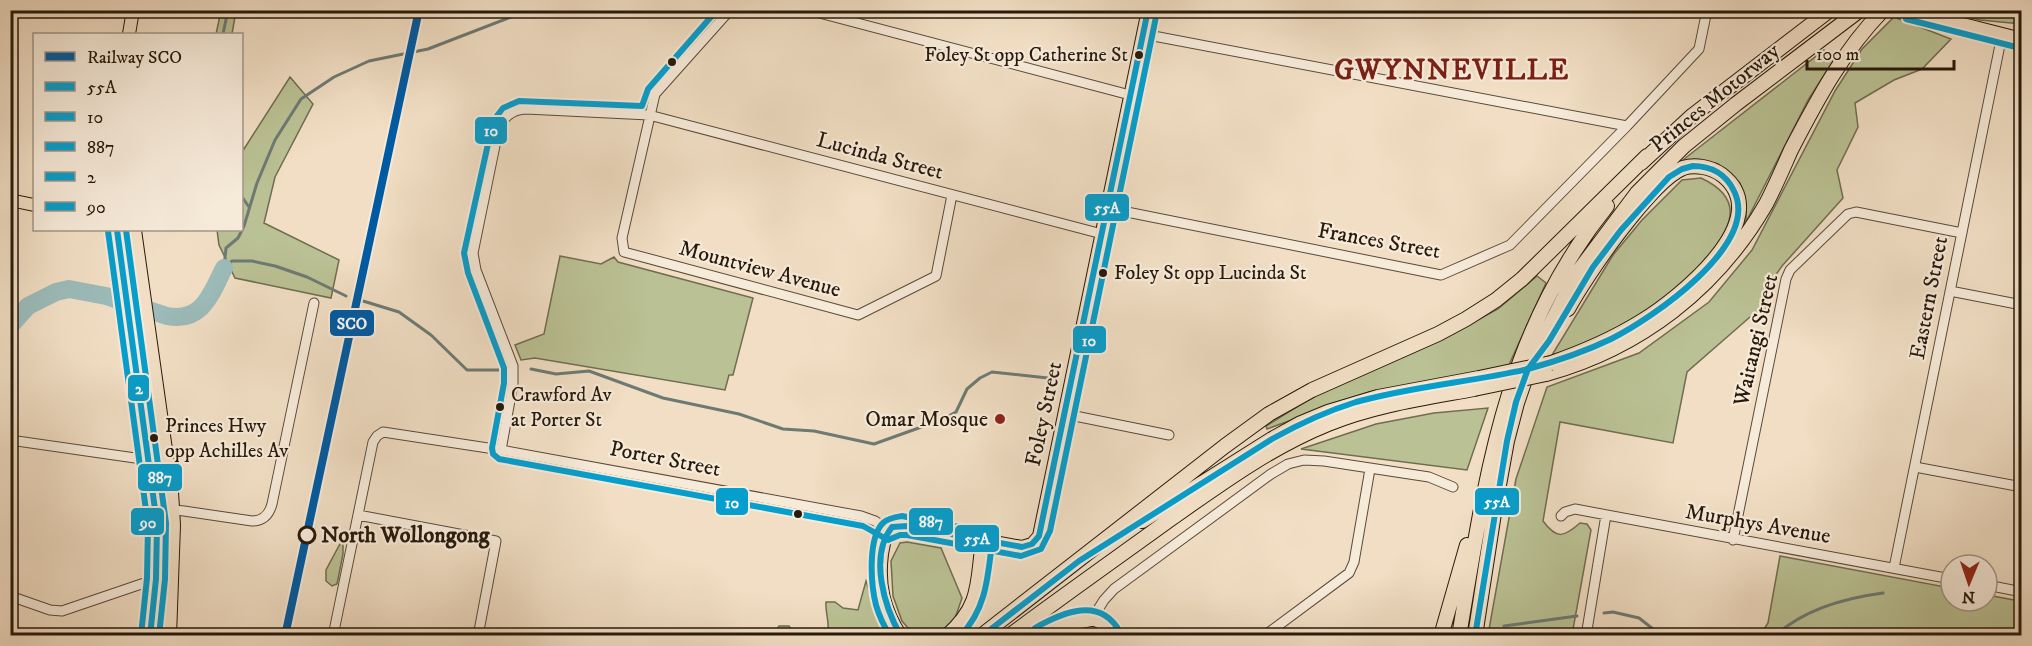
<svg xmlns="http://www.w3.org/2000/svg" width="2032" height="646" viewBox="0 0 2032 646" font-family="'IM FELL DW Pica',serif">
	<rect width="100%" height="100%" fill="#f1dec4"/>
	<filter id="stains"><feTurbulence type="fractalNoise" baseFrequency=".00333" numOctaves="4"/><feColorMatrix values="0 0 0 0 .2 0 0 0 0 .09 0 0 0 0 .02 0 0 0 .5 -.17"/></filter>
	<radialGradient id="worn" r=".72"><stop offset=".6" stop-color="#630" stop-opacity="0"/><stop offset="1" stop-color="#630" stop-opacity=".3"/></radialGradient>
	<path fill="#bac194" stroke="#706d50" stroke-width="1.5" d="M221,11H236L232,34H216Z
		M1943,11H2021V24L1980,20Z
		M1894,17L1951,39L1922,69L1894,80L1855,103L1858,127L1837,170L1843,198L1782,266L1773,279L1762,320L1750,317L1687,372L1673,443L1560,422L1543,521C1557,540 1564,537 1580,523L1587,524L1591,530L1572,635H1488L1516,479L1547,387L1639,353L1709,302L1752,250L1835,91L1862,49Z
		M1824,50L1833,61L1808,100L1746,222V206L1740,183L1718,164L1700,160L1679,163Z
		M290,77L313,104L275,177L264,223L339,260L331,298L235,278L219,245L217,230H242V147L244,149Z
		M1701,178C1716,185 1732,196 1730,215C1728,241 1675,295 1652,309C1621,329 1587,345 1552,355L1613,255L1642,220L1682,180Z
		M560,256L601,264L614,257L618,262L753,298L733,375H729L725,390L535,358L521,360L515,345L544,334Z
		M1537,276L1546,283L1508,367L1369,392L1267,429L1266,426L1319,393L1443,339L1498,309Z
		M1488,408L1467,470L1301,449L1376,424L1434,413Z
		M341,542L343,544V554L337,584L332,586L326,581V570Z
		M907,542L941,548L962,598L952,627L944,635H914L902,621L893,596L891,561L900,543Z
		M1780,556L1951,588V601H1987V595L2014,600L2021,605V635H1760L1768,623Z
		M866,581L877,615L889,635H827C831,626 825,613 826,602H835L843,608L858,610Z
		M779,626H789L795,635H773Z"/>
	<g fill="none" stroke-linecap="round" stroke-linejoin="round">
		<path stroke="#6d7a74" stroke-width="3" d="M223,34L228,10
			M242,197L249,207
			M225,267L232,261H252L275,266L307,277L346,296
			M224,268L226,248L238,238L244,226L257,183L275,140L301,99L334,77L369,61L428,49L529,10
			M363,301L399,312L431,335L467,370H501
			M531,369L556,374L589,371L663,398L739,414L783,429L814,431L874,444L941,420L956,412L967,389L980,378L992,372L1057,379
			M1604,613L1613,612L1639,618L1662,636
			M1504,626L1577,616
			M1775,636C1804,609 1845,598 1883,593"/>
		<path stroke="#9cbbba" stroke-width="18" d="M10,326L28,306L56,292L69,289L106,296L167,316C202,323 211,294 224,268"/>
		<defs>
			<path id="minor" d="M730,10L655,94L622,238L624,252L858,315L936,276L952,195
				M808,10L1130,95
				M1143,34L1627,126
				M1107,208L1441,275L1510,245L1627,126L1699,49L1707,10
				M1950,291L2022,305
				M1065,414L1169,435
				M10,440L149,460
				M501,450L513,384V366L476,270L473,253L498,131C503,117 511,110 526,109L649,115L1102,234
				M1915,467L2022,487
				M155,508L184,511L252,521C263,521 269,515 272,504L314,303
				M358,515L496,541L478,636
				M1561,516L1565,512L1575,509L1951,579
				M1733,540L1786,279L1790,270L1848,214L1856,212L1962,233
				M1894,568L2002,35
				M1987,585L2022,592
				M10,596L50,610L62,611L156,579
				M1092,619L1104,600L1114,589L1271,474L1288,464L1304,460L1324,461L1429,477L1453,487
				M333,636L373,442L377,436L383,432L501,450L861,516L875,521L889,531
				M1264,636L1349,573L1354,562L1370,469
				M1586,636L1606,515"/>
			<path id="major" d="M1908,10L2022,39
				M129,34L133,10
				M10,200L34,205
				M117,230L157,524L156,579L150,636
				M135,230L172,492L174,525L170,636
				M1092,619L1102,623L1112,636
				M901,636C884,610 878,585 882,554C884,544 885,534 892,527L908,526L1022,547L1032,544L1039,536L1148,10"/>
			<path id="highway" d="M1641,163L1693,115L1830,10
				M1551,363C1583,352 1613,339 1642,321C1678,299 1779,219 1722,175C1711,167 1695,164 1683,168C1651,181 1585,277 1568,309
				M1546,374C1640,348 1717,289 1766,204C1775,187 1783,168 1791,150C1817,100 1843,51 1883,10
				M1142,521L1272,439L1299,424L1328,412L1378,397L1479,378
				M947,636C982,605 977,583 983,541
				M981,636L1225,446L1269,414L1312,390L1438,334L1466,319L1496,300L1522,279L1647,156
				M1009,636C1063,596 1118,557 1172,518C1222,483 1271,447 1328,424C1375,405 1425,398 1474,389
				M1039,636L1061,625L1092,619
				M1441,636L1467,545
				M1459,636C1486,478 1503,335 1607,206
				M1475,636L1495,507L1507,441L1517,403L1529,368L1574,277L1637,193L1684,146L1736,104L1860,10"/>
		</defs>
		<use href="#minor" stroke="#5a4a39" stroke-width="11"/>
		<use href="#major" stroke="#27190b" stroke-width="14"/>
		<use href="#highway" stroke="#27190b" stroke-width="16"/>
		<use href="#minor" stroke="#f6ead9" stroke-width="9"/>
		<use href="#major" stroke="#f1dec4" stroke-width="12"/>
		<use href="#highway" stroke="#f1dec4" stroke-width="14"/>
		<defs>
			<path id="highway-bridge" d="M1479,378L1551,363
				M1474,389L1546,374"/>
		</defs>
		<use href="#highway-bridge" stroke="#27190b" stroke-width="16" stroke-linecap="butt"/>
		<use href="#highway-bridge" stroke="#f1dec4" stroke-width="14"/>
		<defs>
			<path id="bus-1" d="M1693,166C1711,166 1726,174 1734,191C1761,245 1651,319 1611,339C1584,352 1557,361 1528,369L1549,341L1593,267L1621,230L1669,177L1682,169Z
				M901,636C884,607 869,556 892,527L908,526L1022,547L1032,544L1039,536L1148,10
				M982,636L1079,561L1272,439C1299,424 1327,411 1356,402C1413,386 1471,382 1528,369
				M1475,636L1507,441L1516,402L1528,369"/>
			<path id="bus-2" d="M717,10L648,89L642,106L519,101L503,108L493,121L464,253L468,273L504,368V383L492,448L493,454L499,459L863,526L888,540L900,535H907L1021,556L1041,549L1050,531L1157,12
				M1906,19L2020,48"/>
			<path id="bus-3" d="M126,230L166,523L165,579L159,636
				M1035,628C1063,612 1100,596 1120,632
				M890,636C884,626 879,616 876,605C871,585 867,537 884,522C889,518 896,517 902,516L985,532L991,537L992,542C988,577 986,610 960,636"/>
			<path id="bus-4" d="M117,230L157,524L156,579L150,636"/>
			<path id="bus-5" d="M108,231L148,525L147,578L141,635"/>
		</defs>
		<use href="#bus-1" stroke="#f6ead9" stroke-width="10"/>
		<use href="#bus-2" stroke="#f6ead9" stroke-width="10"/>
		<use href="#bus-3" stroke="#f6ead9" stroke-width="10"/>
		<use href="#bus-4" stroke="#f6ead9" stroke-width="10"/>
		<use href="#bus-5" stroke="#f6ead9" stroke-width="10"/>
		<use href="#bus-1" stroke="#069ecd" stroke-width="6"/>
		<use href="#bus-2" stroke="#069ecd" stroke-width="6"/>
		<use href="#bus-3" stroke="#069ecd" stroke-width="6"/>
		<use href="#bus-4" stroke="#069ecd" stroke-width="6"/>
		<use href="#bus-5" stroke="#069ecd" stroke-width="6"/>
		<defs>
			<path id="rail-1" d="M285,636L419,10"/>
		</defs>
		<use href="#rail-1" stroke="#f6ead9" stroke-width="12"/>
		<use href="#rail-1" stroke="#005aa3" stroke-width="8"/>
	</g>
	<g fill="#27190b" stroke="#f6ead9" stroke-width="2">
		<circle cx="1139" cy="55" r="5"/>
		<circle cx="672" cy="62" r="5"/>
		<circle cx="1103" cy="273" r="5"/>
		<circle cx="500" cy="407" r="5"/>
		<circle cx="154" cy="438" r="5"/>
		<circle cx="798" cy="514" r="5"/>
	</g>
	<circle fill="#8f2418" stroke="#f6ead9" stroke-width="2" cx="1000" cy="419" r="6"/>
	<circle fill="#f6ead9" stroke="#27190b" stroke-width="3" cx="307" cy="535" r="8"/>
	<g text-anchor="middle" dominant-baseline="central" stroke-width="4.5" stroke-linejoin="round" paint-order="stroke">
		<g font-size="20" fill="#27190b" stroke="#f6ead9" text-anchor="start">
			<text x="1128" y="55" text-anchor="end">Foley St opp Catherine St</text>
			<text x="1114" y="273">Foley St opp Lucinda St</text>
			<text x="511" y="395">Crawford Av<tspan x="511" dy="25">at Porter St</tspan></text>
			<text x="165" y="426">Princes Hwy<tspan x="165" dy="25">opp Achilles Av</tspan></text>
		</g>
		<g font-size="22" fill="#27190b" stroke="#f6ead9">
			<text transform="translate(1715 98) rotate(-39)">Princes Motorway</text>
			<text transform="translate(880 156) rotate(15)">Lucinda Street</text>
			<text transform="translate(1379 241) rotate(10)">Frances Street</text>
			<text transform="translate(760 269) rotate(15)">Mountview Avenue</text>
			<text transform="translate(1929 298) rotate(-79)">Eastern Street</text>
			<text transform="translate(1756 340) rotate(-77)">Waitangi Street</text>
			<text transform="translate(1044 414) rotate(-78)">Foley Street</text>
			<text transform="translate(665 459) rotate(11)">Porter Street</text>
			<text transform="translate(1758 524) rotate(10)">Murphys Avenue</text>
		</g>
		<g font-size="22" fill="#27190b" stroke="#f6ead9" text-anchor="end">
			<text x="988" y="419">Omar Mosque</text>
		</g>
		<g font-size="22" font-weight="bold" fill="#27190b" stroke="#f6ead9" text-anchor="start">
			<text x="321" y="535">North Wollongong</text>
		</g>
		<g font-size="28" font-weight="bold" letter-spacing="1.5" fill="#7a1f14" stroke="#f6ead9">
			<text x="1452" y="70">GWYNNEVILLE</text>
		</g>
	</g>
	<g stroke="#f6ead9" stroke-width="2">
		<rect x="474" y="116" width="34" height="29" rx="6" fill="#069ecd"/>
		<rect x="1084" y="193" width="46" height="29" rx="6" fill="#069ecd"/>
		<rect x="329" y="309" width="46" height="28" rx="6" fill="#005aa3"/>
		<rect x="1072" y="325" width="35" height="29" rx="6" fill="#069ecd"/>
		<rect x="127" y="374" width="23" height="28" rx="6" fill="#069ecd"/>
		<rect x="137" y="463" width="46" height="29" rx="6" fill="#069ecd"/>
		<rect x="1474" y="487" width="46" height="29" rx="6" fill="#069ecd"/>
		<rect x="715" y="487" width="34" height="29" rx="6" fill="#069ecd"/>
		<rect x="908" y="507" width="46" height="29" rx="6" fill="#069ecd"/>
		<rect x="130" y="507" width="35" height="29" rx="6" fill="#069ecd"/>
		<rect x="954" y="524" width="46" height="29" rx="6" fill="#069ecd"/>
	</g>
	<g font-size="16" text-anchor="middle" font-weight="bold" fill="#fff">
		<text x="491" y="136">10</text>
		<text x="1107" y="213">55A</text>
		<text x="352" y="329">SCO</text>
		<text x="1089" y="346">10</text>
		<text x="139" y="394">2</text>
		<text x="160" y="483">887</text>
		<text x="1497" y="507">55A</text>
		<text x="732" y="508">10</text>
		<text x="931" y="527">887</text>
		<text x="148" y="528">90</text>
		<text x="977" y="544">55A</text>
	</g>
	<rect width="2032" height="646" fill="none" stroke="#f1dec4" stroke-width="36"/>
	<rect x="12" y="12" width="2008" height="622" fill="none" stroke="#27190b" stroke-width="3"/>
	<rect x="18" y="18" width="1996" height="610" fill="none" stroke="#27190b" stroke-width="1.5"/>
	<rect x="33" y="33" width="210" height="198" fill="#f6ead9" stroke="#a39687" stroke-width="1.5"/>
	<rect x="45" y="52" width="30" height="9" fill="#005aa3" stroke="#a39687" stroke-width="1.5"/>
	<text x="87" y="63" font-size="18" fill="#27190b">Railway SCO</text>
	<rect x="45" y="82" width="30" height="9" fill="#069ecd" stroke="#a39687" stroke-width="1.5"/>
	<text x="87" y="93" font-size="18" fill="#27190b">55A</text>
	<rect x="45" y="112" width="30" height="9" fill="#069ecd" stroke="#a39687" stroke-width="1.5"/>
	<text x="87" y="123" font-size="18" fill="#27190b">10</text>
	<rect x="45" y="142" width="30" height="9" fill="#069ecd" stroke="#a39687" stroke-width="1.5"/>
	<text x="87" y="153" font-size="18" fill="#27190b">887</text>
	<rect x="45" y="172" width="30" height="9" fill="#069ecd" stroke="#a39687" stroke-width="1.5"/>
	<text x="87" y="183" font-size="18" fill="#27190b">2</text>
	<rect x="45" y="202" width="30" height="9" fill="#069ecd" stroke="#a39687" stroke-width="1.5"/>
	<text x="87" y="213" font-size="18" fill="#27190b">90</text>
	<g transform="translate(1969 583) rotate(182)"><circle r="28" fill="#f6ead9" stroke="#a39687" stroke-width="1.5"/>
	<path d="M0-4.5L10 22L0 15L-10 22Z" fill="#8f2418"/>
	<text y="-9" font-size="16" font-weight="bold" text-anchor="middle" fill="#27190b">N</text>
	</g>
	<path d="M1807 60v9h147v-9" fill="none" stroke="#27190b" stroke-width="3"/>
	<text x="1816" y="60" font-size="18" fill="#27190b" stroke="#f6ead9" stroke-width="4.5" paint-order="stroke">100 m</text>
	<rect width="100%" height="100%" filter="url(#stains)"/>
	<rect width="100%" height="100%" fill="url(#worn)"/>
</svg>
